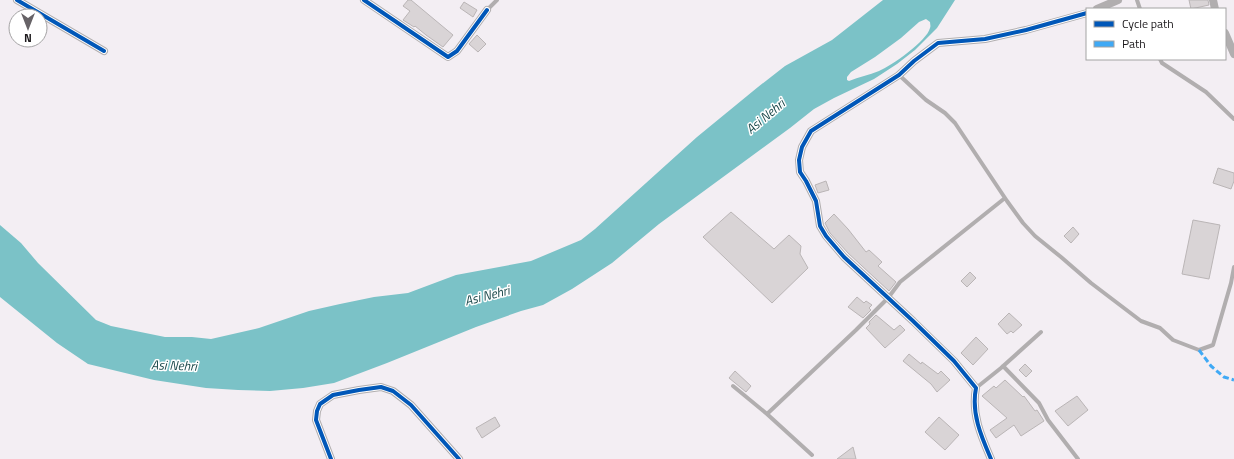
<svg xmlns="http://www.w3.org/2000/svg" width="1234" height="459" viewBox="0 0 1234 459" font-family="'Titillium Web',sans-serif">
	<rect width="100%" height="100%" fill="#f3eef3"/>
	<path fill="#7bc2c7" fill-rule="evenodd" d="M883,0H955L937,28L915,50L897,64L874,79L834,98L814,109L790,128L659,224L612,263L572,289L543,305L521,311L476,327L387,363L334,383L303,388L270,391L238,390L206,388L154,380L88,364L57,343L0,297V225L21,243L38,263L96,320L111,326L165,337H192L211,339L259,328L309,311L340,304L374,297L408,293L456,275L531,261L581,240L595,229L697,137L758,87L785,66L832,40ZM926,19L930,22C930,24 931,26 930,28C927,41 891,66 879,71C869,75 859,77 849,81L847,80V77L851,72L875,57L901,38L919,22Z"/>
	<path fill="#d9d4d6" stroke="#bab5b6" d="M408,0H411L453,35L443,47L426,35L415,26L414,27L403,20L410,11L403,6Z
		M1189,0H1208L1209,5L1191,9Z
		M464,2L477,10L473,17L460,8Z
		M477,35L486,44L478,52L469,44Z
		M1218,168L1234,173V181L1231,189L1213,183Z
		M826,181L829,190L818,193L815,185Z
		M731,212L774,249L789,235L801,246L800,254L808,268L772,303L703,237Z
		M834,214L848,229L866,252L869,250L882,262L878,266L896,282L889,291L848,253L830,233L825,223Z
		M1193,220L1220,225L1209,279L1182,274Z
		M1073,227L1079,234L1071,243L1064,236Z
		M970,272L976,278L967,287L961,281Z
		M857,297L864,303L866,301L872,305L869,308L871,310L863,318L848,307Z
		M1009,313L1022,325L1013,333L1011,331L1007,334L998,324Z
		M876,315L894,330L900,325L905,330L885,348L866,328L870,324L869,322Z
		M976,337L988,349L973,365L961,353Z
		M909,354L921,364L922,362L938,374L941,371L950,380L937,392L931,384L903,361Z
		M1025,364L1032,371L1026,377L1019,370Z
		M735,371L751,386L746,392L729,378Z
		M1005,380L1023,397L1024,396L1035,411L1037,410L1044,421L1021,436L1014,425L996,438L990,430L1007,418L982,396L994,386L996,388Z
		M1077,396L1088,410L1068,426L1055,411Z
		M495,417L500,426L482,438L476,428Z
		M939,417L959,435L945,450L925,432Z
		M853,447L856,459H837Z"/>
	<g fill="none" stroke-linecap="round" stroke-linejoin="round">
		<path stroke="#b1aeaf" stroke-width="4" d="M1137,0L1140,9
			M487,10L497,0
			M1160,59L1162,63L1206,92L1234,119
			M899,75L926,100L945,113L955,123L1007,201L1023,223L1035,236L1061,257L1091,283L1141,321L1160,328L1173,340L1199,350L1213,345L1231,283L1234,267
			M1003,366L1039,403L1048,420L1078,459
			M733,386L767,414L812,455
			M976,388L1001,368L1041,332
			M767,414L856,330L888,298L900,282L1005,198"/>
		<path stroke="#b1aeaf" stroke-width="8" d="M17,0L104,51
			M364,0L448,57L457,51L487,10
			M1213,0L1215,9
			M1097,9L1118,0
			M1225,33L1234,54
			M331,459L316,420L317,411L320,404L333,395L359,390L381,387L393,391L411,405L459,459
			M991,459C981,436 971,413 976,388L954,361L913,321L844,257L826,236L820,226L816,201L806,181L800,172L799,160L802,147L811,131L899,75L914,61L938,43L985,39L1026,30L1087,13"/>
		<path stroke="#3fa9f5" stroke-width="3" stroke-dasharray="6 3" stroke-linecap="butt" d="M1199,350L1211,366L1224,377L1234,380"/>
		<defs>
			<path id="cycleway" d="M17,0L104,51
				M364,0L448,57L457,51L487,10
				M331,459L316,420L317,411L320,404L333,395L359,390L381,387L393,391L411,405L459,459
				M991,459C981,436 971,413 976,388L954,361L913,321L844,257L826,236L820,226L816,201L806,181L800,172L799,160L802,147L811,131L899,75L914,61L938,43L985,39L1026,30L1087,13"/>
		</defs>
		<use href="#cycleway" stroke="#fff" stroke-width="6"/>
		<use href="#cycleway" stroke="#0057b8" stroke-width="4"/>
	</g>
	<g text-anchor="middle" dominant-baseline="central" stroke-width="3" stroke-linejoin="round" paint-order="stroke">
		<g font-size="13" font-style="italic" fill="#1b494b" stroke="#fff">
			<text transform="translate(765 116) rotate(-40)">Asi Nehri</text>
			<text transform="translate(487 295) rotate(-14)">Asi Nehri</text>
			<text transform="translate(174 365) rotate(2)">Asi Nehri</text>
		</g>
	</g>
	<rect x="1086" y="8" width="140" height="52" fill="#ffffff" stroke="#a4a3a4"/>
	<rect x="1094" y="21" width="20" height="6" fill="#0057b8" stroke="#a4a3a4"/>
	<text x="1122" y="28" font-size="12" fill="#1b181b">Cycle path</text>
	<rect x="1094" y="41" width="20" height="6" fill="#3fa9f5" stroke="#a4a3a4"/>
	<text x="1122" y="48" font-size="12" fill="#1b181b">Path</text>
	<g transform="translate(28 28) rotate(180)"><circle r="19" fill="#ffffff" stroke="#a4a3a4"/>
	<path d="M0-3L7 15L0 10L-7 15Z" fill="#676367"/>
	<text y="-6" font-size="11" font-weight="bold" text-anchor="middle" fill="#1b181b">N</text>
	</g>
</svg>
